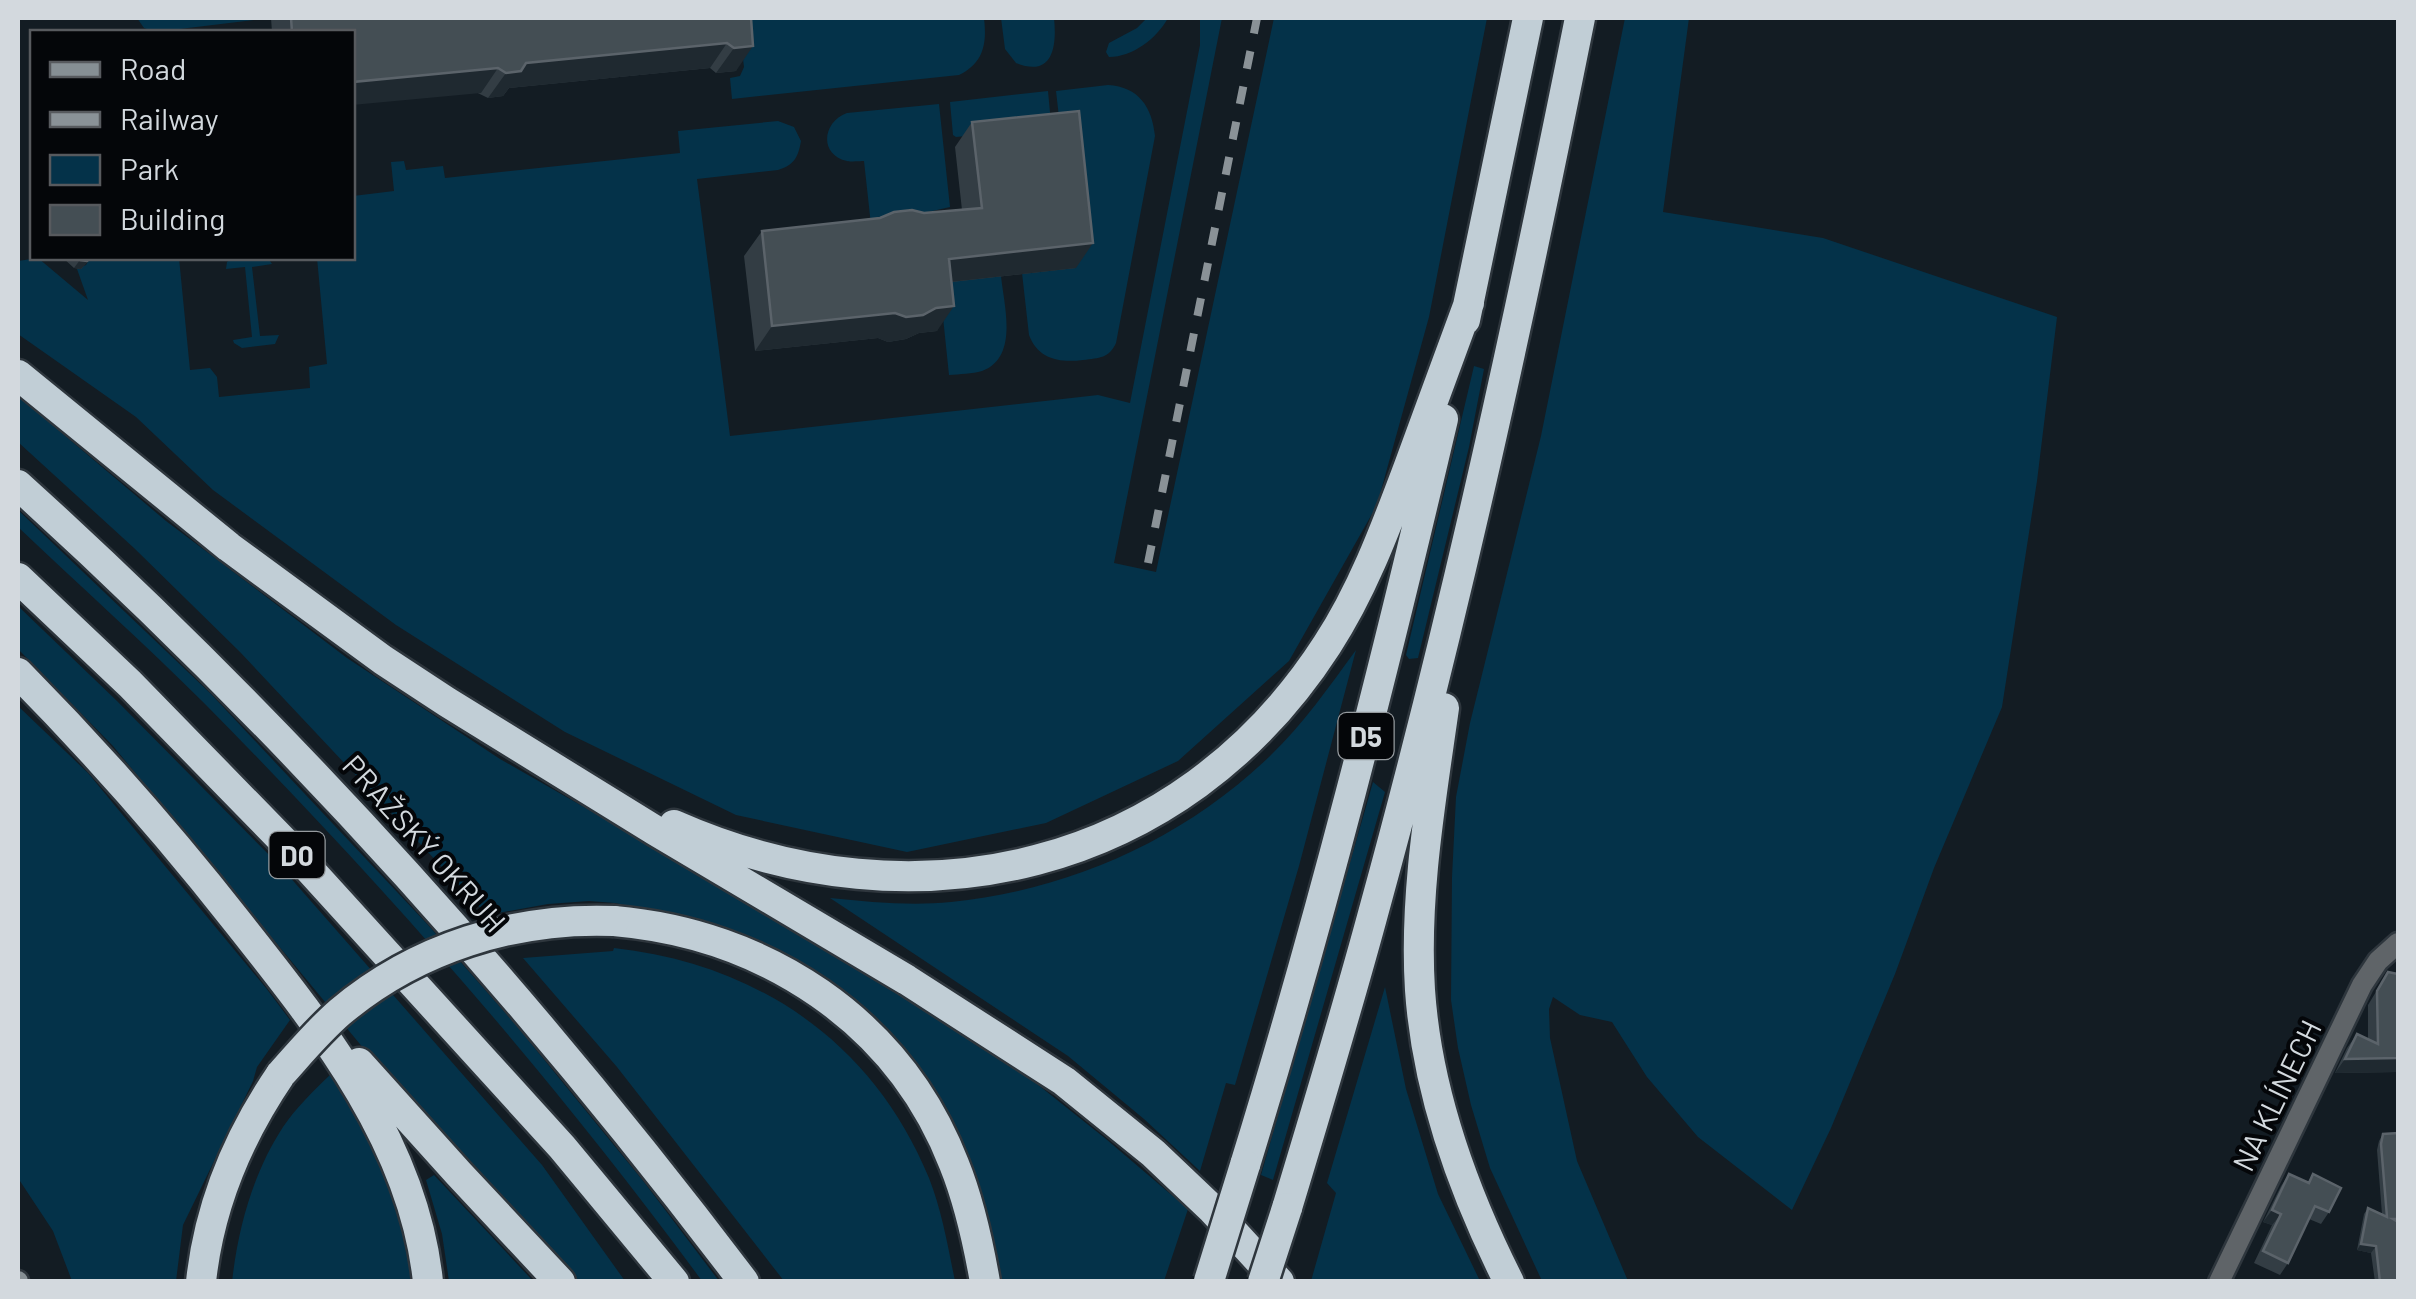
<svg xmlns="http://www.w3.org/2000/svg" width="2416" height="1299" viewBox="0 0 2416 1299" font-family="Barlow,sans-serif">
	<rect width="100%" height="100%" fill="#131c23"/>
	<path fill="#043249" d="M137,18H271L155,32L144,28Z
		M738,18H984C987,43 984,63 959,75L732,99L730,78L740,76L744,67Z
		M1001,18H1054C1057,46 1053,78 1016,63L1005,49Z
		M1147,18H1168C1157,38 1133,57 1109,57L1106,52L1109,43L1137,28Z
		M1200,18H1222L1114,563L1156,572L1274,18H1487L1429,317L1377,505L1289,661L1178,761L1046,823L907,852L736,815L565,732L396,625L213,490L136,417L18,334V261L38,258L88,300L77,269L86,265L90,258H179L190,370L210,368L217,377L219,397L310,388L309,367L327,364L317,258H352L353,196L394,191L391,162L404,161L406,170L443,166L445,178L680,153L678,131L778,121L794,127L801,141C798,158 794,165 778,170L697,179L730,436L1098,395L1130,403L1200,45Z
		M1625,18H1689L1663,212L1823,238L2057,317L2037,481L2002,707L1934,868L1895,974L1831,1128L1792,1210L1698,1137L1647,1077L1612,1022L1580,1015L1553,997L1549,1009L1550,1038L1577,1161L1628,1281H1542L1490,1168L1471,1105L1458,1048L1451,1000L1452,877L1456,797L1470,723L1541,436Z
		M1108,85C1139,87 1152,107 1155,136L1116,343C1109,358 1100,358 1083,360C1059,363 1038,359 1029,335L1022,273L1076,267L1056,91Z
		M1048,91L1051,123L1048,128L956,137L953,135L950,102Z
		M939,104L950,207L871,225L864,161C861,161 849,162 847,161C819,155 822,122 847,113Z
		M232,258H268L272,264L252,267L260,336L279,335L275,344L242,348L234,343L233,340L252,337L245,267L226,269L227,262Z
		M938,269L1001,276C1004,306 1019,357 982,371C972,374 960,374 949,375Z
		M1474,366L1484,369L1469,447L1418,658L1409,659L1406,655Z
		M18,396L166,521L347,658L500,759L917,998L997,1052L1106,1139L1188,1209L1164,1281H993L975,1176L954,1131L922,1070L863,1011L779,952L744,935L697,920L615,903L589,901L548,904L487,915L240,652L134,548L18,442Z
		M18,510L210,693L429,926L515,1024L644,1182L719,1281H702C552,1076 383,884 204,703C144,643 80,586 18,527Z
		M18,606L117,701L281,867L542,1165L625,1281H574L422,1119L113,746L18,649Z
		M1356,650L1299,866L1235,1085L1226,1083L1200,1171L1144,1119L1068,1056L830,898C870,902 911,906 951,902C1070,890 1184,839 1270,756C1303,724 1329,687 1356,650Z
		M18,706L88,773L266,988L290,1020L257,1067L253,1081L183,1225L176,1281H72L53,1231L18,1178Z
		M1373,782L1385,792L1273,1180L1261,1175Z
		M614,948C758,964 873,1042 929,1178C942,1211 948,1247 955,1281H784L617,1067L523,958L613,951Z
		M1385,987L1406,1089L1438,1194L1480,1281H1311L1336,1193L1327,1183Z
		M330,1075C372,1143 404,1201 413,1281L232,1282C238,1228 253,1173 283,1127C296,1108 313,1091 330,1075Z
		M434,1175L533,1281H449L442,1234L426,1180Z"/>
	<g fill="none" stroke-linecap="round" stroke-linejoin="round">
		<defs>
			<path id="street" d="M2219,1282L2362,985L2378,961L2398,943"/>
			<path id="secondary" d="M18,1281V1282"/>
			<path id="highway" d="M1465,320L1528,18
				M18,375L229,547L383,660L447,702L656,831L907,980L1064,1081L1153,1153L1212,1209L1279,1282
				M18,485C285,727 526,994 744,1282
				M18,578L130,684L291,849L562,1147L674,1282
				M18,673C96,752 170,836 239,924C322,1029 414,1143 428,1282
				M1444,708C1431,800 1414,896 1420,990C1427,1093 1463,1191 1509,1282
				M674,825C916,932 1181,871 1327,645C1363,590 1386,527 1409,466C1429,412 1449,357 1469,303
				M614,921C765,934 898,1020 954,1164C969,1201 978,1242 985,1282
				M359,1063L459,1174L560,1282
				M1245,1165C1321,919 1384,670 1443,419
				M1287,1208C1317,1109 1347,1010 1374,910C1455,616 1520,317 1580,18
				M201,1282C209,1206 238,1137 281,1074"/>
		</defs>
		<use href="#street" stroke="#2e363d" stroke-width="25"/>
		<use href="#secondary" stroke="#2e363d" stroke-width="25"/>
		<use href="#highway" stroke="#2e363d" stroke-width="35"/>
		<use href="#street" stroke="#5f6468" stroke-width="20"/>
		<use href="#secondary" stroke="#868f94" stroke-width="20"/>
		<use href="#highway" stroke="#c1ced6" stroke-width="30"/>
		<path stroke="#8a9297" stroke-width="8" stroke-dasharray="18 18" stroke-linecap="butt" d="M1148,563L1257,18"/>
		<defs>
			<path id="highway-bridge" d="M281,1074C300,1053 318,1031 340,1012C416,948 515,917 614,921
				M1209,1281L1245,1165
				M1263,1282L1287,1208"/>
		</defs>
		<use href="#highway-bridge" stroke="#2e363d" stroke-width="35" stroke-linecap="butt"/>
		<use href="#highway-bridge" stroke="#c1ced6" stroke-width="30"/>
	</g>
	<path fill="#333d44" d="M271,18H751L736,71L716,73L710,68L509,88L503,96L488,98L352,32H272Z
		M972,122L1076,268L952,282L937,331L919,333L906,339L888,342L878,338L755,351L744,256L762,231L962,210L955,147Z
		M63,258H91L81,269L74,268Z
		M2388,972L2398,1072L2335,1073L2347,1048L2357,1034L2368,1039V1005Z
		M2383,1134L2398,1282H2375L2371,1253L2357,1250L2364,1214L2368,1208L2382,1214L2377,1150L2379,1141Z
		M2289,1174L2308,1182L2313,1174L2329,1212L2321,1224L2309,1219L2288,1263L2280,1275L2254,1263L2272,1225L2263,1222L2281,1186Z"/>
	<path fill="#1f2930" d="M727,43L710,68L509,88L503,96L488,98L506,73L526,63Z
		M753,46L736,71L716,73L734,48Z
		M498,68L481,93L352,105V82Z
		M1093,243L1076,268L932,284L949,259Z
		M91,258L81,269L74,268L80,260Z
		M954,306L937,331L919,333L906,339L888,342L878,338L755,351L772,326Z
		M2398,1058V1072L2335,1073L2345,1059Z
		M2272,1210L2281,1214L2272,1225L2263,1222Z
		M2361,1244L2376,1246L2371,1253L2357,1250Z"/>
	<path fill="#444e54" stroke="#5b636a" stroke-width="2.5" d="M291,18H751L753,46L734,48L727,43L526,63L521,71L506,73L498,68L352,82V32H292Z
		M1079,111L1093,243L949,259L954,306L936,308L923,315L906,317L895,313L772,326L762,231L880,218L894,212L912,210L924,213L982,208L972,122Z
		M77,258H91L87,261L80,260Z
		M2388,972L2398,974V1058L2345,1059L2357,1034L2378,1044L2377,991Z
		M2398,1133V1219H2393L2398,1222V1282H2380L2376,1246L2361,1244L2368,1208L2387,1217L2381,1144L2383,1134Z
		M2289,1174L2309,1183L2313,1174L2341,1188L2329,1212L2315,1206L2288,1263L2263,1251L2281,1214L2272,1210Z"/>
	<g text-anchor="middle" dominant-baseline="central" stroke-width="8" stroke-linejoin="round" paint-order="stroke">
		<g fill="#040609" stroke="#959a9e" stroke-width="2.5">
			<rect x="1338.5" y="713" width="55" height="46" rx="8"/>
			<rect x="269.5" y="832" width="55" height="46" rx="8"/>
		</g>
		<g font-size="28" font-weight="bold" fill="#d3d9de">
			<text x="1366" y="736">D5</text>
			<text x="297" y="855">D0</text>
		</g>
		<g font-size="30" fill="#d3d9de" stroke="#040609">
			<text transform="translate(425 843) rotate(48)">PRAŽSKÝ OKRUH</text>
			<text transform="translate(2276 1095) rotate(-64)">NA KLÍNECH</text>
		</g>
	</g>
	<rect width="2416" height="1299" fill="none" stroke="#d3d9de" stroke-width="40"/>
	<rect x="30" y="30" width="325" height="230" fill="#040609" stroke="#575a5e" stroke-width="2.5"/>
	<rect x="50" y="62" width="50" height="15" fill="#868f94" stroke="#575a5e" stroke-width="2.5"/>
	<text x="120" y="80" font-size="30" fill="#d3d9de">Road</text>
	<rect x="50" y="112" width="50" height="15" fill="#8a9297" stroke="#575a5e" stroke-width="2.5"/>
	<text x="120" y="130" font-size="30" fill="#d3d9de">Railway</text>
	<rect x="50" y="155" width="50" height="30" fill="#043249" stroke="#575a5e" stroke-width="2.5"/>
	<text x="120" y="180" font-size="30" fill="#d3d9de">Park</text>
	<rect x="50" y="205" width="50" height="30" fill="#444e54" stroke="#575a5e" stroke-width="2.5"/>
	<text x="120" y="230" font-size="30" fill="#d3d9de">Building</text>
</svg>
